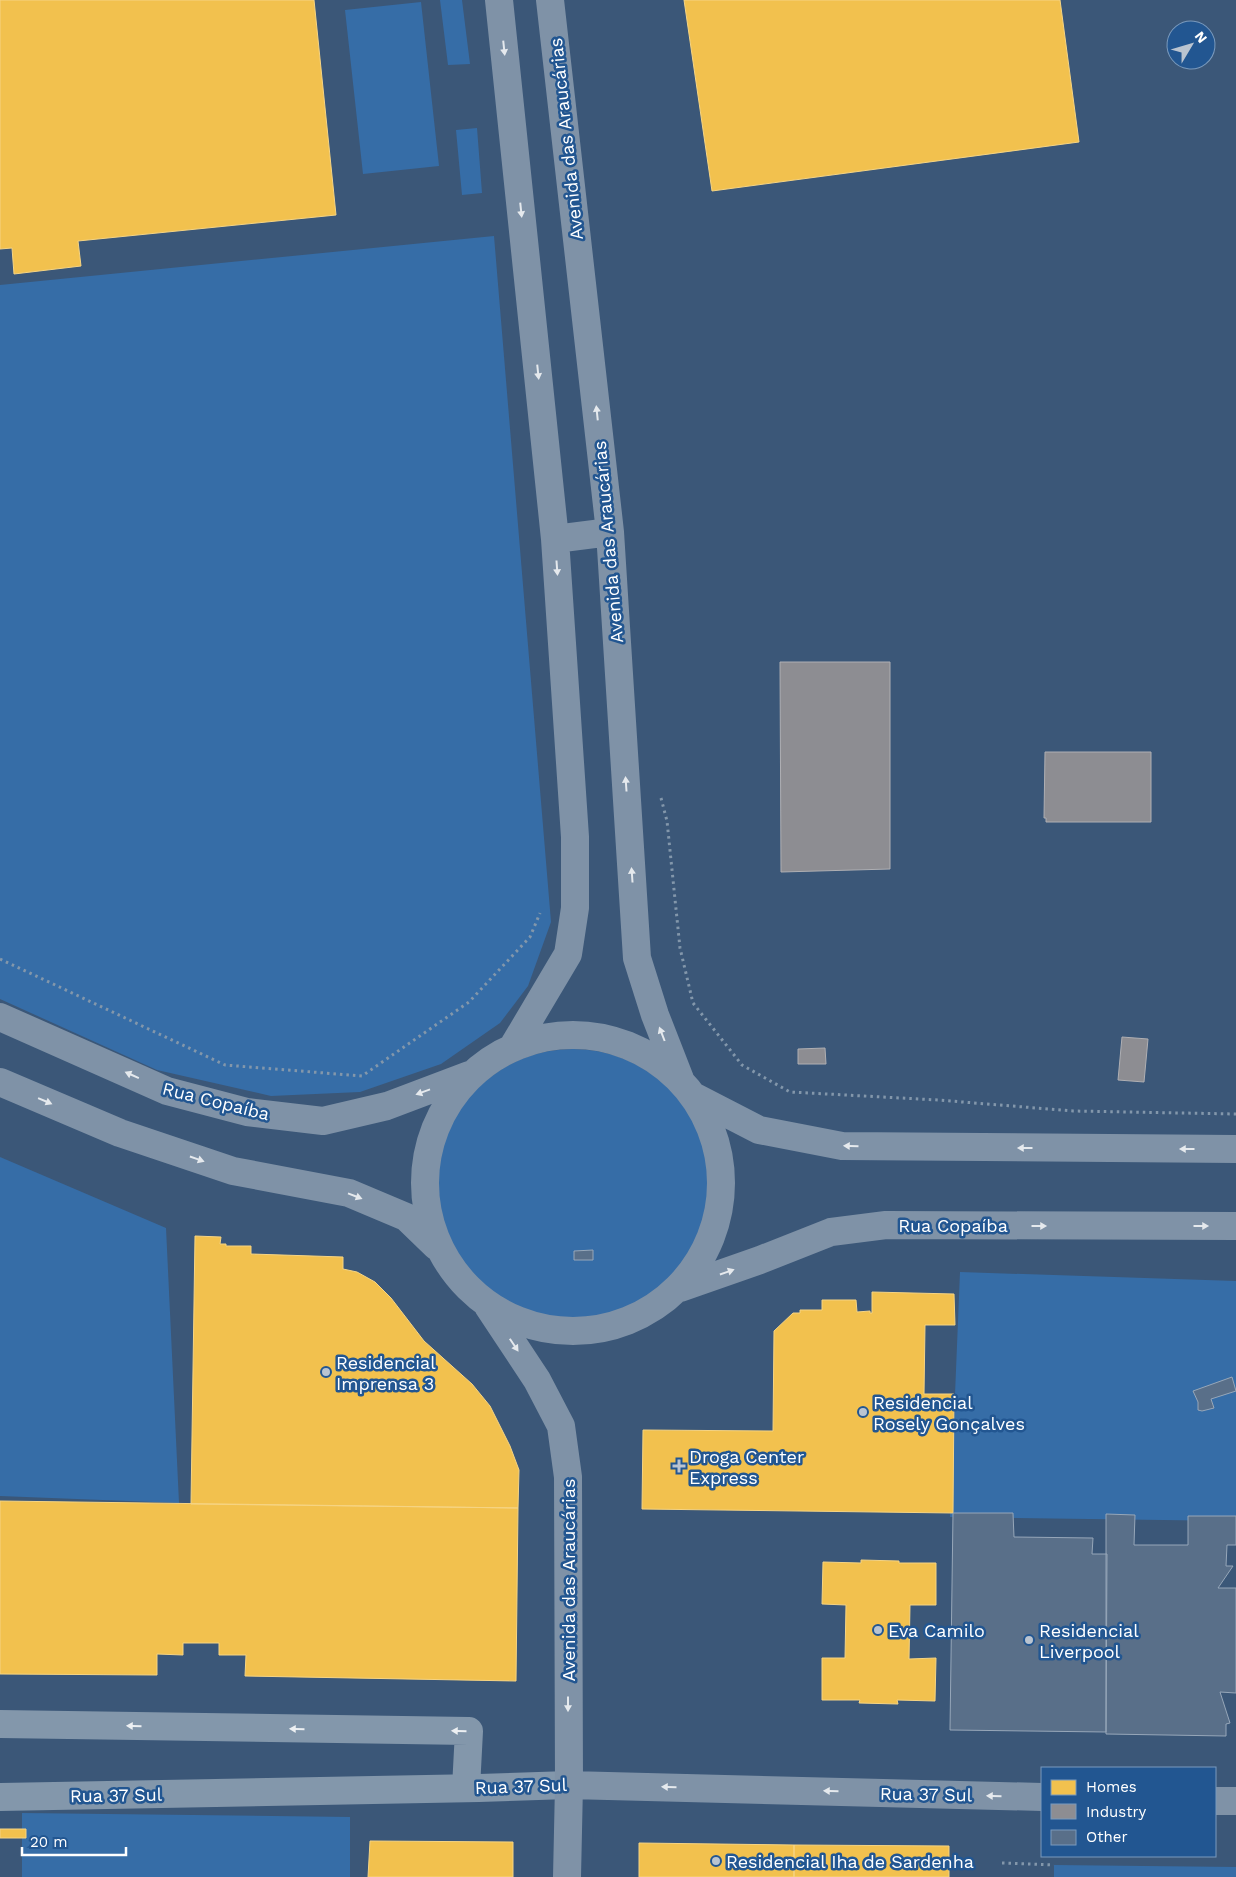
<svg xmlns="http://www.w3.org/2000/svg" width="1236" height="1877" viewBox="0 0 1236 1877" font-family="'Work Sans',sans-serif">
	<rect width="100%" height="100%" fill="#3b5778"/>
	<path fill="#366da7" d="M440,0H462L470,64L448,65Z
		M421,2L439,166L363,174L345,10Z
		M477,128L482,193L462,195L456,130Z
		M494,236L551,922L528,986L500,1023L441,1064L360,1092L271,1096L157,1070L0,999V285Z
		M437 1185a136 136 0 1 1 272 0a136 136 0 1 1-272 0Z
		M0,1157L166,1228L179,1503L0,1496Z
		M960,1272L1236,1281V1521L950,1517Z
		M22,1813L350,1817V1877H22Z
		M1054,1865L1236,1867V1877H1054Z"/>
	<path fill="#f2c14e" stroke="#f6d483" d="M0,0H314L336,215L78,241L81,266L14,274L12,248L0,249Z
		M684,0H1060L1079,142L712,191Z
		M195,1236L221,1237L220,1244H226V1246H251V1254L343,1257V1269L357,1272L375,1282L391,1298L424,1341L472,1384L490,1406L510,1446L519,1470L518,1508L191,1504Z
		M872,1292L954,1294L955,1325H925L924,1394H954L953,1513L642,1509L643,1430L773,1431L774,1331L793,1313H800V1310H822V1300H856L857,1312L870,1311V1313H872Z
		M0,1501L518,1508L516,1681L245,1676L246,1655H219V1643H183V1655L157,1654V1675L0,1674Z
		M861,1560L899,1561V1563H936V1605H910L909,1659L936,1658L935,1701L897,1700L898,1704L859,1703L860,1700H822V1658H845L846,1605L822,1604L823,1562L861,1563Z
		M0,1829H26V1838H0Z
		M370,1841L513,1842V1877H368Z
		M639,1843L794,1845V1877H639Z
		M794,1845L949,1846V1877H794Z"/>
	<path fill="#8d8d92" stroke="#afafb3" d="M780,662H890V869L781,872Z
		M1045,752H1151V822H1046V818H1044Z
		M1122,1037L1148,1039L1144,1082L1118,1080Z
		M825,1048L826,1064H798V1049Z"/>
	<path fill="#596f89" stroke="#97a7b9" d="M593,1250V1260H574V1251Z
		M1232,1377L1236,1391L1211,1399L1214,1408L1202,1411L1198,1410V1402L1193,1391Z
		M953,1513H1013L1014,1537L1093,1538L1092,1554H1107L1106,1732L950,1730Z
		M1106,1514L1135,1515L1134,1545H1188V1516H1236V1545H1227L1226,1566H1233L1218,1588H1236V1693L1220,1692L1230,1723L1226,1724V1736L1106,1734Z"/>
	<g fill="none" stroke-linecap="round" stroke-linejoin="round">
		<path stroke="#8397ab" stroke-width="3" stroke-dasharray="2.5 4" stroke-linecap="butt" d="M661,798L667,821L680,948L693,1003L742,1065L790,1092L938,1100L1073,1111L1236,1114
			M0,959L225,1065L362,1076L469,1002L530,937L540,913
			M1002,1863L1054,1865"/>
		<path stroke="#8397ab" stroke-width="28" d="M0,1724L469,1731L466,1788
			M0,1797L479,1788L569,1785"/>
		<path stroke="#7f92a7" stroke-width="28" d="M499,0L555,539L575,837V908L568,954L514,1045
			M550,0L610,532L637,958L655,1015L680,1079
			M555,539L610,532
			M0,1017L167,1091L247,1112L323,1121L387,1106L469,1075
			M425 1183a148 148 0 1 1 296 0a148 148 0 1 1-296 0Z
			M0,1082L120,1133L233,1171L349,1193L406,1217L436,1246
			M695,1097L759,1130L842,1146L1236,1149
			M680,1288L760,1260L831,1232L886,1225L1236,1226
			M488,1306L537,1380L561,1426L568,1477L569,1785L567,1877
			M569,1785L1042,1797
			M1215,1801H1236"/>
	</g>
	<defs><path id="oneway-solid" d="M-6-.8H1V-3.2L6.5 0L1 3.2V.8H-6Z" transform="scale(1.25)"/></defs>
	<g fill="#e5e9ed">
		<use href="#oneway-solid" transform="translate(504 48) rotate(84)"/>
		<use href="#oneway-solid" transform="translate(521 210) rotate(84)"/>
		<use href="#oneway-solid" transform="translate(538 372) rotate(84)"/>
		<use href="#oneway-solid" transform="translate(597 413) rotate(-96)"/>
		<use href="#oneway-solid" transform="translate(557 568) rotate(86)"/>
		<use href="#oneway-solid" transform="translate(626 784) rotate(-94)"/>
		<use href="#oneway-solid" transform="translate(632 875) rotate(-94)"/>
		<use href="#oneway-solid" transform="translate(662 1034) rotate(-111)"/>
		<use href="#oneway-solid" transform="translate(132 1075) rotate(-156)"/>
		<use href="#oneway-solid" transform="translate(423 1092) rotate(160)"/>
		<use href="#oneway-solid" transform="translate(45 1101) rotate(23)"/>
		<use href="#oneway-solid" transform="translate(851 1146) rotate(-178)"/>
		<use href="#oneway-solid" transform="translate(1025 1148) rotate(-180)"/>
		<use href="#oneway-solid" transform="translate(1187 1149) rotate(-180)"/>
		<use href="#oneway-solid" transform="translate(197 1159) rotate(19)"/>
		<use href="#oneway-solid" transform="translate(355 1196) rotate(21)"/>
		<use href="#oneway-solid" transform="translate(1039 1226)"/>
		<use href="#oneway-solid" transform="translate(1201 1226)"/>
		<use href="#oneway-solid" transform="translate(727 1272) rotate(-19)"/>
		<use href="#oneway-solid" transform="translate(514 1345) rotate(56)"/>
		<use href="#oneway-solid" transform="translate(568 1704) rotate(90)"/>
		<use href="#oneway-solid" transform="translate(669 1787) rotate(-179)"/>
		<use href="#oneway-solid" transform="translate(831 1791) rotate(-179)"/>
		<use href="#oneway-solid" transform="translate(994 1796) rotate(-179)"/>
	</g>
	<g fill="#eceff2">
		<use href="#oneway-solid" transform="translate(134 1726) rotate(-179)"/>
		<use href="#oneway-solid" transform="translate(297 1729) rotate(-179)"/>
		<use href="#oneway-solid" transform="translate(459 1731) rotate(-179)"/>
	</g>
	<g fill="#bac4d0" stroke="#225691" stroke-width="2">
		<circle cx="326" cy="1372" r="5"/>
		<circle cx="863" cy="1412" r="5"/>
		<path d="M676.5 1458.5h5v5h5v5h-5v5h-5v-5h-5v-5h5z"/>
		<circle cx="878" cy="1630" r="5"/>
		<circle cx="1029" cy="1640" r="5"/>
		<circle cx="716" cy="1861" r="5"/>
	</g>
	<g text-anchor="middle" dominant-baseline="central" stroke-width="5" stroke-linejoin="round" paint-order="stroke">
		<g font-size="18" fill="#fff" stroke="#225691">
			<text transform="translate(566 139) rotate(-96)">Avenida das Araucárias</text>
			<text transform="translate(608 542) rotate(-95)">Avenida das Araucárias</text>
			<text transform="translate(216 1101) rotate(14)">Rua Copaíba</text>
			<text x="953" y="1225">Rua Copaíba</text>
			<text transform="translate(568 1580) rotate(-90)">Avenida das Araucárias</text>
			<text transform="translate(521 1786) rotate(-2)">Rua 37 Sul</text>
			<text transform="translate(926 1794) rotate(1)">Rua 37 Sul</text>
			<text transform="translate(116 1795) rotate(-1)">Rua 37 Sul</text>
		</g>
		<g font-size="18" fill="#fff" stroke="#225691" text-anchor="start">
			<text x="336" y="1362">Residencial<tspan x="336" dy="21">Imprensa 3</tspan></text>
			<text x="873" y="1402">Residencial<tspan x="873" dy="21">Rosely Gonçalves</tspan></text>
			<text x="689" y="1456">Droga Center<tspan x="689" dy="21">Express</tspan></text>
			<text x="888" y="1630">Eva Camilo</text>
			<text x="1039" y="1630">Residencial<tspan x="1039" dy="21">Liverpool</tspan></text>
			<text x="726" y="1861">Residencial Iha de Sardenha</text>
		</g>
	</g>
	<rect x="1041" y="1767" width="175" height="90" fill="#225691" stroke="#7a9abd"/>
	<rect x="1051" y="1780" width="25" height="15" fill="#f2c14e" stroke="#7a9abd"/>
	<text x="1086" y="1792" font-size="15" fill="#ffffff">Homes</text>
	<rect x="1051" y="1804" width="25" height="15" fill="#8d8d92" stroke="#7a9abd"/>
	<text x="1086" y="1817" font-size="15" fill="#ffffff">Industry</text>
	<rect x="1051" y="1830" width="25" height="15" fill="#596f89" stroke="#7a9abd"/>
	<text x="1086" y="1842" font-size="15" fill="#ffffff">Other</text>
	<g transform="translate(1191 45) rotate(52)"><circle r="24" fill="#225691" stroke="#7a9abd"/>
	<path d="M0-4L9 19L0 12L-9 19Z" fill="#bac4d0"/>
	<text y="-8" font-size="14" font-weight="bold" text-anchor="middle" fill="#ffffff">N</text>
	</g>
	<path d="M22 1847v8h104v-8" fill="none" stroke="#ffffff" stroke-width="2.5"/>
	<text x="30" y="1847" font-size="15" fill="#ffffff" stroke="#225691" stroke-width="4" paint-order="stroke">20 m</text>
</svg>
